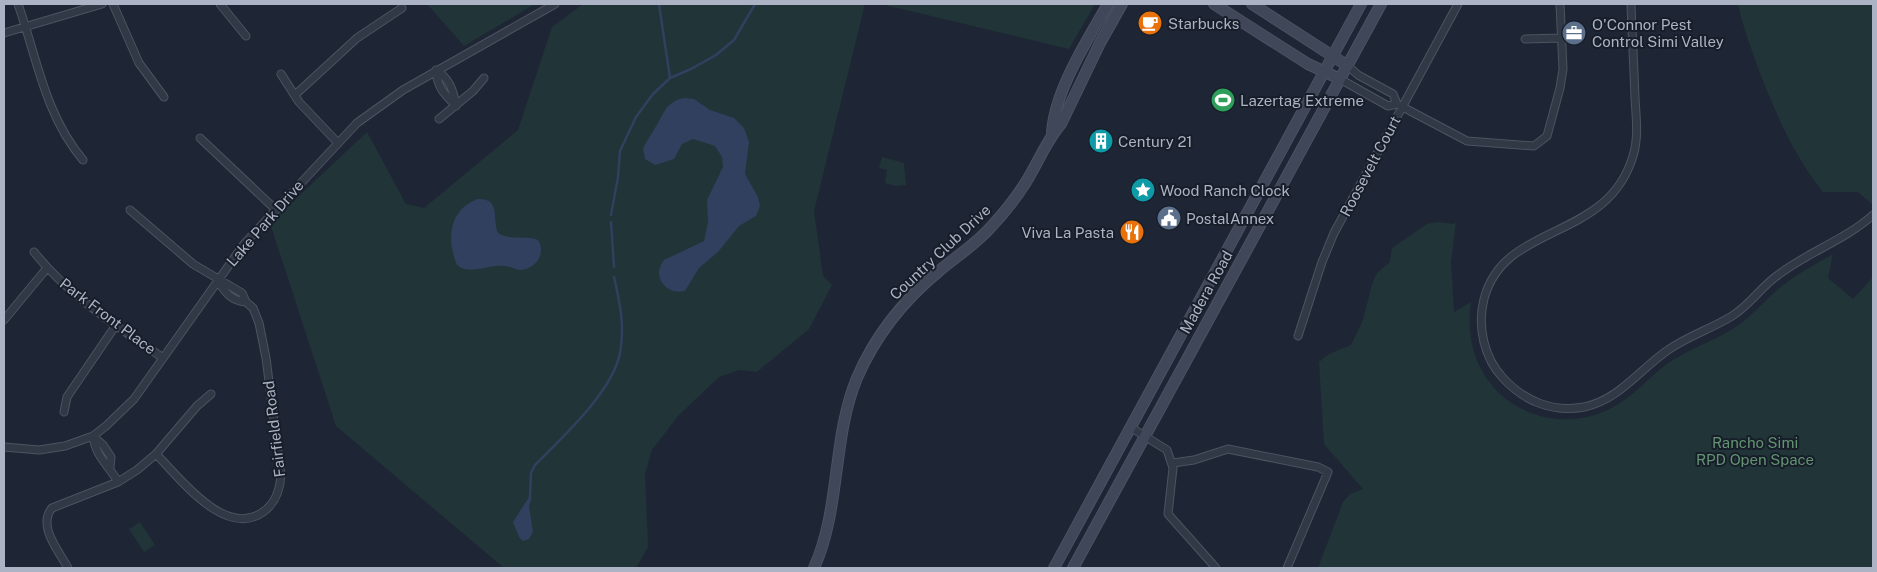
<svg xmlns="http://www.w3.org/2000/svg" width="1877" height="572" viewBox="0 0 1877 572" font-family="'Public Sans',sans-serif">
	<rect width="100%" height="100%" fill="#1e2635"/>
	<path fill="#213438" d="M427,4H535L464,46Z
		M583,4H865L814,211L823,276L832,285L809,329L757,372L739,370L719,377L678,416L652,450L645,474L648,547L636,568H504L336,426L270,223L367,132L406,204L424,208L518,130L552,27Z
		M881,4H1095L1069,49Z
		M1738,4H1873V205L1858,192H1823C1794,156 1777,116 1760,73C1752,50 1743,28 1738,4Z
		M882,157L904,163L906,185L895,186L885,183L887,170L879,168Z
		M1437,222L1454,224L1456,222L1451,262L1454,312L1471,302C1466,335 1474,368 1498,392C1531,424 1583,428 1620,403C1639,391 1654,372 1673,360C1693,347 1717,340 1737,326C1753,315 1766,299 1782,286C1797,274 1816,264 1833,254L1828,278L1853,299L1873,277V568H1318L1343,502L1350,494L1363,489L1324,444L1319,362L1329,354L1351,345L1363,320L1372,284L1377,273L1390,262L1392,248L1427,224Z
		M140,522L155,545L144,552L129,529Z"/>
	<path fill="#30405e" d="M684,98L694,99L710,110L734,118L744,128L749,142L745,174L758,197L760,206L756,216L739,226L718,252L699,268L685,291C666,296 651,276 664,260L704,241L708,222L707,200L723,167L722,157L715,146L693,139L682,144L674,159L655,165L645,159L643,149C646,141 651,135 655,128C664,114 665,102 684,98Z
		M478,199C501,198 492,219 498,233C511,241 525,235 538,240C547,254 535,270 519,270C514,269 509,266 504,266C489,264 469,276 457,265C446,240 449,209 478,199Z
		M529,497L532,498L529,506L533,532L529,539L523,541L519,537L513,522Z"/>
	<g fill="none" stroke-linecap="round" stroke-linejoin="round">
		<path stroke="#30405e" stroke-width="2.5" d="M659,4L670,78
			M611,215L618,177L620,151L636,117L653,94L670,78L691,69L716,55L734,40L755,4
			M611,222L614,267
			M530,497L531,473L535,465C562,438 613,391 620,353C625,327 620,303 614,277"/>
		<defs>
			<path id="street" d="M18,4C37,58 45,115 83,160
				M113,4L139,63L164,97
				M220,4L246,36
				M1631,4C1632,35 1634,66 1635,98C1636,117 1639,137 1633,156C1607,243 1504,221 1484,299C1477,326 1484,358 1503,378C1524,401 1553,413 1584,407C1619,400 1640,369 1668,350C1688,336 1711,329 1732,316C1750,305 1761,287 1778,275C1808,252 1845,240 1873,215
				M4,33L102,4
				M1525,39L1561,38
				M1348,66L1358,75L1393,94L1397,104L1467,141L1534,146L1547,136L1560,88L1563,69L1560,4
				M436,70C437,87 444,94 456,106
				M436,70C450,79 453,90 456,105
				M281,74L299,102L337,142
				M1340,79L1388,106L1397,104
				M295,95L357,38L402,8
				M439,119L473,91L484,78
				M200,138L275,209
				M130,210L193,264L242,293L246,302L253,308L259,323L266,358L281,475C280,490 276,503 263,512C225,539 180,478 156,454
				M34,252C69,296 117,326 163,358
				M217,280C225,292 231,301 246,302
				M4,320L47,268
				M1298,336L1322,262L1334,233L1458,4
				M64,412L67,397L116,325
				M1130,427L1167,450L1173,468L1168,514L1216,568
				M93,436C96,458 108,464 118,482
				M93,436L103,445L111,457L110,467
				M4,447L39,450L65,446L93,436L106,426L134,399L244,244L357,123L403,90L555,4
				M1173,463L1194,460L1228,449L1318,467L1328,472L1287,568
				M68,568C59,551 37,526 52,508L118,482L137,470L156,454L197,406L211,394"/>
			<path id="secondary" d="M1214,4L1308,64L1340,79
				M1252,4L1348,66
				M1052,135C1053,93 1087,41 1108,4
				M814,568C841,508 832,438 857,378C875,336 905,299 939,271C957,256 976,244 991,227C1004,213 1016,198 1026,182C1038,163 1046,141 1061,124L1100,43L1122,4
				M1054,568L1361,4
				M1073,568L1381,4"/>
		</defs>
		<use href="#street" stroke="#4c5361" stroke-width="9"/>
		<use href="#secondary" stroke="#4c5361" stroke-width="12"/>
		<use href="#street" stroke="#313846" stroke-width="7"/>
		<use href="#secondary" stroke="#3f4759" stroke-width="10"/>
	</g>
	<defs>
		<symbol id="cafe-disc" viewBox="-11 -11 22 22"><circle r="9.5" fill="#e8710a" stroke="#171e2a"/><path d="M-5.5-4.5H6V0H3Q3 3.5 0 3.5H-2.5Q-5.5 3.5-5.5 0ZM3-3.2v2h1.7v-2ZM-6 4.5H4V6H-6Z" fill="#fff"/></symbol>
		<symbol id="office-disc" viewBox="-11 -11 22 22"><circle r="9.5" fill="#5c6f8a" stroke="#171e2a"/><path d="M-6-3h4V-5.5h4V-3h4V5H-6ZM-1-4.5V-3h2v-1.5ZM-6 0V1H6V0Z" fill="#fff"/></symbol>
		<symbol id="stadium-disc" viewBox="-11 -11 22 22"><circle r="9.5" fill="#2e9e5b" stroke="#171e2a"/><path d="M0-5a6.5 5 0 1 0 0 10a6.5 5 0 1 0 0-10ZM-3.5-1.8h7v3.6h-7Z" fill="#fff"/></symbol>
		<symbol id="building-disc" viewBox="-11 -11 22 22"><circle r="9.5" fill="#0f9aa8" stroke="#171e2a"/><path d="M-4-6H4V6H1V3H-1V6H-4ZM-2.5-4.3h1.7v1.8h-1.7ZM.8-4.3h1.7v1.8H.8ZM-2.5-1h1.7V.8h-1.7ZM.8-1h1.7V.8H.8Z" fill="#fff"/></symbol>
		<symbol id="sight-disc" viewBox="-11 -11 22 22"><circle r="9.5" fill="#0f9aa8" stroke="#171e2a"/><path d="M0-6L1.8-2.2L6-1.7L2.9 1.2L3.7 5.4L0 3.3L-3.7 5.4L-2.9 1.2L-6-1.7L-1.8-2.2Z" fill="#fff"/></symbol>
		<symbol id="civic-disc" viewBox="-11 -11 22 22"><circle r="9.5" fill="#5c6f8a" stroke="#171e2a"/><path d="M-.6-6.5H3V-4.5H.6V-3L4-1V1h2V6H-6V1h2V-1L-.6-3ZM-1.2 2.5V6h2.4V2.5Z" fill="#fff"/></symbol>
		<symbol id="restaurant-disc" viewBox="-11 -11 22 22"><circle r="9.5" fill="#e8710a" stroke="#171e2a"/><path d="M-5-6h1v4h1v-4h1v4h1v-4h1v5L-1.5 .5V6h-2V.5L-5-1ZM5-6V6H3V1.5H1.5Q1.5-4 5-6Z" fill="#fff"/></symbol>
	</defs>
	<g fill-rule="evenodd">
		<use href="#cafe-disc" x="1136" y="9" width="28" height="28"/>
		<use href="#office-disc" x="1560" y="19" width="28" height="28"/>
		<use href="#stadium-disc" x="1209" y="86" width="28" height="28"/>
		<use href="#building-disc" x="1087" y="127" width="28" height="28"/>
		<use href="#sight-disc" x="1129" y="176" width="28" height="28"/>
		<use href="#civic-disc" x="1155" y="204" width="28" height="28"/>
		<use href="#restaurant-disc" x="1118" y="218" width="28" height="28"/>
	</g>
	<g text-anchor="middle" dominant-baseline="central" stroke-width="4" stroke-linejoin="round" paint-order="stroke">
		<g font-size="15" fill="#abb3c4" stroke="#171e2a" text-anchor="start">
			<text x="1168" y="23">Starbucks</text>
			<text x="1592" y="24">O'Connor Pest<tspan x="1592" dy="17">Control Simi Valley</tspan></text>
			<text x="1240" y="100">Lazertag Extreme</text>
			<text x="1118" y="141">Century 21</text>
			<text x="1160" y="190">Wood Ranch Clock</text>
			<text x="1186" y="218">PostalAnnex</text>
			<text x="1114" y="232" text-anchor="end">Viva La Pasta</text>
		</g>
		<g font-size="15" fill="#abb3c4" stroke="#171e2a">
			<text transform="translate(1370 166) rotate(-62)">Roosevelt Court</text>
			<text transform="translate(265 223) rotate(-49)">Lake Park Drive</text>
			<text transform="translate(940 252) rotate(-43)">Country Club Drive</text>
			<text transform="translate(1206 292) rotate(-61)">Madera Road</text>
			<text transform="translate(108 316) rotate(37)">Park Front Place</text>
			<text transform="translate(274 429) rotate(-97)">Fairfield Road</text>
		</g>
		<g font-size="15" fill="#629471" stroke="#171e2a">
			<text x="1755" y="442">Rancho Simi<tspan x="1755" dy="17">RPD Open Space</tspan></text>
		</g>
	</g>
	<rect width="1877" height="572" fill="none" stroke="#abb3c4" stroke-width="10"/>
</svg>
